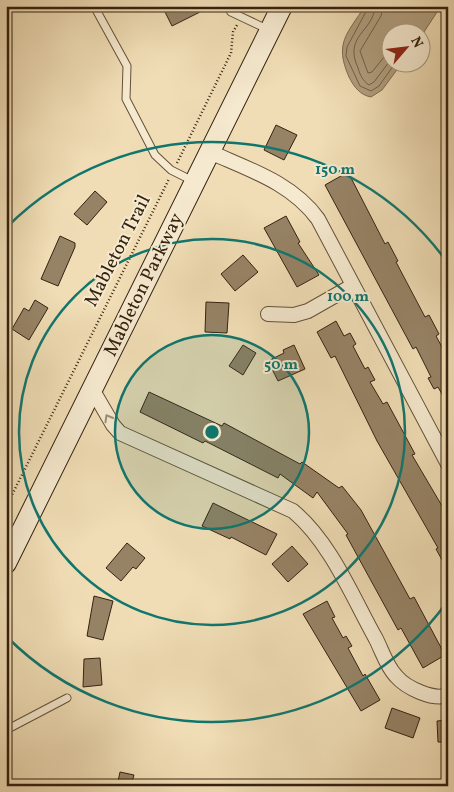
<svg xmlns="http://www.w3.org/2000/svg" width="454" height="792" viewBox="0 0 454 792" font-family="Vollkorn,serif">
	<rect width="100%" height="100%" fill="#f0ddb5"/>
	<filter id="stains"><feTurbulence type="fractalNoise" baseFrequency=".004" numOctaves="4"/><feColorMatrix values="0 0 0 0 .2 0 0 0 0 .09 0 0 0 0 .02 0 0 0 .5 -.17"/></filter>
	<radialGradient id="worn" r=".72"><stop offset=".6" stop-color="#630" stop-opacity="0"/><stop offset="1" stop-color="#630" stop-opacity=".3"/></radialGradient>
	<path fill="#b09d7d" stroke="#7f6c51" d="M365,6H441L422,35V32H392V62L402,63L382,90L371,97C360,95 354,87 349,77C334,43 347,34 365,6Z"/>
	<g fill="none" stroke-linecap="round" stroke-linejoin="round">
		<path stroke="#726046" stroke-width="1" d="M369,6L347,47L346,56L360,86L371,91L379,86L396,62
			M375,6C374,32 343,35 358,68C360,75 363,81 369,85L374,82L392,58
			M383,6L381,16L360,51L368,73L372,72L392,47"/>
	</g>
	<path fill="#968366" stroke="#352210" d="M162,6H212L172,26Z
		M276,125L297,135L284,160L264,150Z
		M348,172L385,244L388,242L398,261L396,262L425,317L429,315L439,334L436,336L448,358V405L438,387L434,389L428,378L431,377L416,347L413,349L325,185Z
		M95,191L107,202L87,225L74,214Z
		M286,216L300,242L298,243L319,275L297,287L264,228Z
		M60,236L75,243V247L58,286L41,279Z
		M243,255L258,272L235,291L221,274Z
		M35,300L48,308L29,340L12,329L24,308L29,311Z
		M206,302L229,303L227,333L205,332Z
		M336,321L344,336L350,333L356,344L353,346L365,369L368,367L375,380L370,382L383,404L387,402L415,454L412,455L445,511L442,513L448,523V571L436,549L438,548L377,441L335,356L331,358L317,332Z
		M243,345L256,353L243,375L229,366Z
		M294,345L305,369L278,381L268,361L284,353L283,350Z
		M149,392L222,426L224,423L300,464L302,462L339,488L342,486L361,510L410,599L414,597L445,655L423,668L401,628L398,630L346,535L348,534L317,492L313,498L280,474L278,478L205,441L203,443L140,412Z
		M213,503L277,534L266,555L231,537L230,539L202,526Z
		M127,543L145,558L136,569L133,567L121,581L106,568Z
		M292,546L308,564L288,582L272,564Z
		M94,596L113,601L103,640L87,636Z
		M327,601L335,617L332,618L343,638L346,636L352,646L348,648L363,676L365,674L380,700L361,711L303,614Z
		M100,658L102,685L83,687L84,659Z
		M392,708L420,718L413,738L385,728Z
		M448,720V742H438L437,721Z
		M120,772L134,775L131,786H117Z"/>
	<g fill="none" stroke-linecap="round" stroke-linejoin="round">
		<defs>
			<path id="lane" d="M94,6L127,66L126,99L155,155L171,170L193,181
				M227,6L231,12L269,30
				M6,730L67,698"/>
			<path id="street" d="M210,152C250,170 292,183 318,219L448,464
				M268,314L294,315L308,311L352,286
				M92,389L113,425L120,433L293,511C331,543 352,596 376,639C382,651 387,667 396,676C406,688 434,701 448,695
				M6,531L16,543"/>
			<path id="secondary" d="M6,563L282,6"/>
		</defs>
		<use href="#lane" stroke="#645139" stroke-width="9"/>
		<use href="#street" stroke="#645139" stroke-width="16"/>
		<use href="#secondary" stroke="#352210" stroke-width="22"/>
		<path stroke="#352210" stroke-width="2.5" stroke-dasharray="1 2.5" stroke-linecap="butt" d="M177,163L231,53L233,32L237,25
			M6,507L169,179"/>
		<use href="#lane" stroke="#f5e9cf" stroke-width="7"/>
		<use href="#street" stroke="#f5e9cf" stroke-width="14"/>
		<use href="#secondary" stroke="#f5e9cf" stroke-width="20"/>
	</g>
	<defs><path id="oneway-chevron" d="M-2-3.5L2.5 0L-2 3.5" fill="none" stroke-width="1.6" stroke-linecap="round" stroke-linejoin="round" transform="scale(1.25)"/></defs>
	<use stroke="#9f8f79" href="#oneway-chevron" transform="translate(108 418) rotate(-120)"/>
	<circle cx="212" cy="432" r="97" fill="#0f766e" fill-opacity=".12"/>
	<g fill="none" stroke="#0f766e" stroke-width="2.5">
		<circle cx="212" cy="432" r="97"/>
		<circle cx="212" cy="432" r="193"/>
		<path d="M447 602A290 290 0 0 1 7 637M7 227A290 290 0 0 1 447 262"/>
	</g>
	<g text-anchor="middle" dominant-baseline="central" stroke-width="4" stroke-linejoin="round" paint-order="stroke">
		<g font-size="19" fill="#352210" stroke="#f5e9cf">
			<text transform="translate(118 251) rotate(-63)">Mableton Trail</text>
			<text transform="translate(144 285) rotate(-64)">Mableton Parkway</text>
		</g>
	</g>
	<circle cx="212" cy="432" r="8" fill="#0f766e" stroke="#f5e9cf" stroke-width="2.5"/>
	<g font-size="15" text-anchor="middle" font-weight="bold" fill="#0f766e" stroke="#f5e9cf" stroke-width="4" stroke-linejoin="round" paint-order="stroke">
		<text x="335" y="174">150 m</text>
		<text x="348" y="301">100 m</text>
		<text x="281" y="369">50 m</text>
	</g>
	<rect width="454" height="792" fill="none" stroke="#f0ddb5" stroke-width="25"/>
	<rect x="8" y="8" width="439" height="777" fill="none" stroke="#352210" stroke-width="2.5"/>
	<rect x="12" y="12" width="429" height="767" fill="none" stroke="#352210"/>
	<g transform="translate(406 48) rotate(62)"><circle r="24" fill="#f5e9cf" stroke="#a89983"/>
	<path d="M0-4L9 19L0 12L-9 19Z" fill="#8f2418"/>
	<text y="-8" font-size="14" font-weight="bold" text-anchor="middle" fill="#352210">N</text>
	</g>
	<rect width="100%" height="100%" filter="url(#stains)"/>
	<rect width="100%" height="100%" fill="url(#worn)"/>
</svg>
